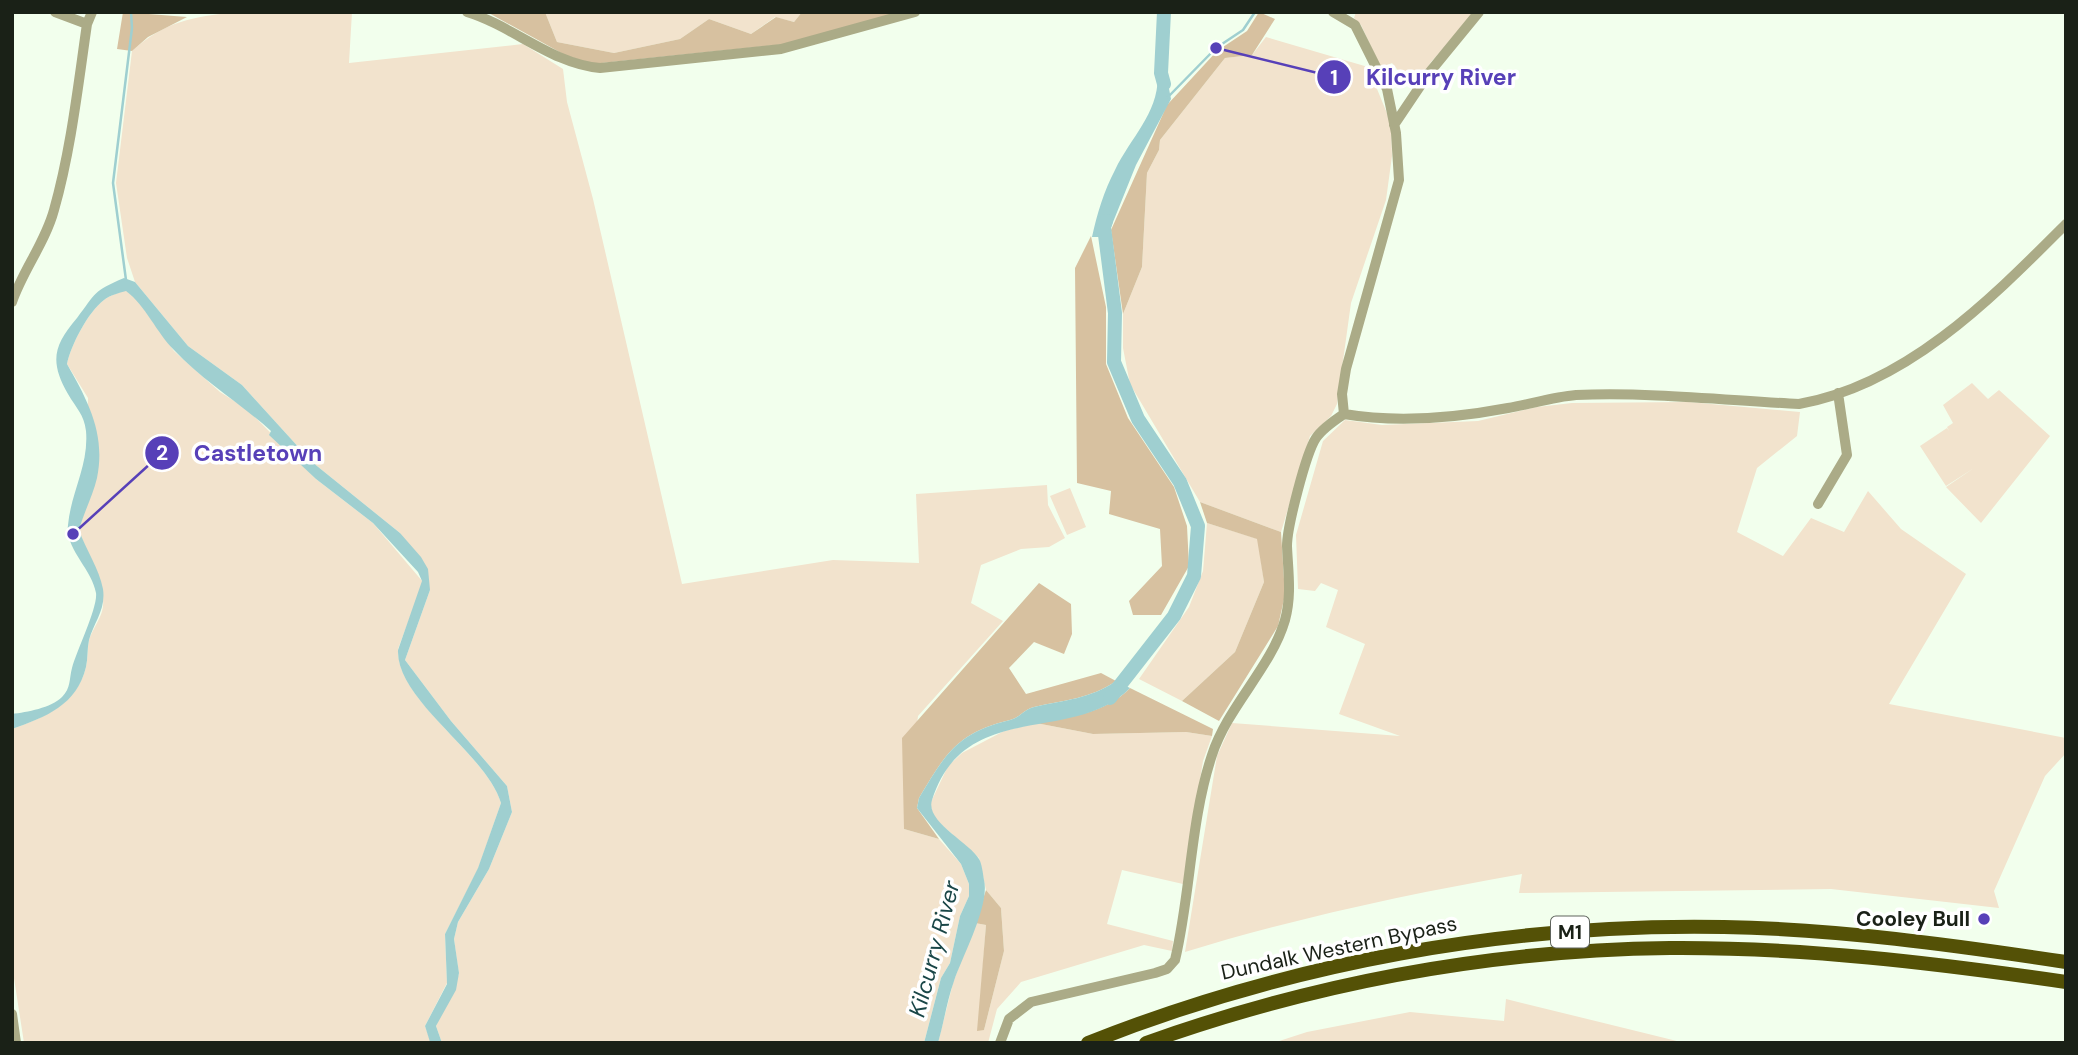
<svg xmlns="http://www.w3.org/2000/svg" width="2078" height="1055" viewBox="0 0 2078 1055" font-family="'DM Sans',sans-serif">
	<rect width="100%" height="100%" fill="#f2ffed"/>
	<path fill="#f2e3cd" d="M235,12H352L349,63L523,44L563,69L567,102L593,199L682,584L833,560L919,563L916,494L1047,485L1048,505L1065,538L1049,547L1021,549L981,565L971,603L1003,621L918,716L904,829L939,839L961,864L969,884V896L960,916L950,963L941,978L924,1043H442L436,1026L459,974L454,939L458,922L489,869L512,812L507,786L451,721L405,660L430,590L400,533L312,462L242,385L188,346L135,282L127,258L116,183L132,51C165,21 193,17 235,12Z
		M545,12H802L794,22L775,17L751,34L709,19L680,39L614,53L557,42Z
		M1356,12H1476L1431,62L1414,90L1392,63L1381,68L1361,25L1354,18Z
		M1266,37L1368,67L1391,123L1392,156L1386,200L1351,303L1337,404L1331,416L1310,436L1281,532L1200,502L1130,384L1123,348V314L1142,267L1147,173L1159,150L1160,140L1225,58L1252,55Z
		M125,290L136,298L174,351L220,392L247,409L316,479L373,523L423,582L398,649C396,700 486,753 501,803L478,869L445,934L447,983L425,1026L431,1043H24L12,965V729C45,717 77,704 86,667C88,658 87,649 89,640C93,627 105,615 103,600C100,574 87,554 79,530L86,506L88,398L67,364C71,345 88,312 104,300C110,295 119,293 125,290Z
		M1972,383L1988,399L1999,390L2050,436L1981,523L1946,487L1974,468L1946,486L1920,446L1947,428L1949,431L1947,427L1953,423L1943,405Z
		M1689,402L1800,412L1797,436L1757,468L1737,532L1783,556L1811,518L1844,532L1868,491L1901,529L1966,574L1889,704L2066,738V753L2045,776L1994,891L1999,908L1831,889L1519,893L1522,874C1408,894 1296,918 1185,952L1217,756L1232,723L1400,736L1339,714L1365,644L1326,627L1338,590L1321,583L1315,591L1298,589L1296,535L1323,441L1345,420L1382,425L1478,421L1537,407L1572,403Z
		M1070,488L1086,527L1067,535L1050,496Z
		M1207,523L1258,539L1264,582L1235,652L1182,701L1139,679L1189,607L1203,571Z
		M1036,723L1093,734L1186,732L1212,736L1203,761L1183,884L1122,870L1107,924L1173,941L1172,951L1144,945L1021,982L997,1009L988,1043H938L953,983L975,923L986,925L978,1030H984L1004,951L1001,908L986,890L979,858L934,818L930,804L948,766L962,753L1004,731Z
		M1506,999L1685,1043H1273L1307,1032L1410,1012L1504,1021Z"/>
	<path fill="#d7c1a0" d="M123,12L187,17L148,37L132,51L117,49Z
		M487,12H545L557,42L614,53L680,39L709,19L751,34L776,17L794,22L802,12H905L786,44L592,64L565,55Z
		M1259,12L1275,19L1252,55L1225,58L1160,140L1159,150L1147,173L1142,267L1123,314L1111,230L1167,105L1217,51L1247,31Z
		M1091,236L1106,307V364L1128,418L1174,487L1187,526L1189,566L1161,615H1133L1129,601L1162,566L1160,529L1109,514L1111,491L1077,483L1075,268Z
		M1200,502L1281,532L1285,595L1278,626L1219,721L1182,701L1235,652L1264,582L1257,539L1207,523Z
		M1039,583L1071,604L1072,634L1064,654L1034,642L1009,668L1026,694L1101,673L1116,681C1090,699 1064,700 1034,707C1025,709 1019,718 1010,720C957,733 946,753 919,798L917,808L939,839L904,829L902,738Z
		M1130,688L1213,729L1212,736L1186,732L1093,734L1036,723C1070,717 1106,713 1130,688Z
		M986,890L1001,908L1004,951L984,1030L977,1031L986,925L975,923Z"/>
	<path fill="#9fcfd0" d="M1157,67L1165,68L1171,99L1136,165L1107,237H1092C1097,214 1104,191 1115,170C1132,135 1163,109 1157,67Z
		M124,278L135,282L188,346L242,385L312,462L400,533L421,557L428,569L430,590L405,660L451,721L507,786L512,812L489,869L458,922L454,939L459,973L456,990L436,1026L442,1043L430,1042L425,1026L447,984L445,934L478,868L501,803C486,753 396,700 398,650L422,581L418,572L373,523L316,479L269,435L271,431C240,403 203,381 174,350C156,332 146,306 126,291C119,293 110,295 104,300C88,312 71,345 67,364C88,401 106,434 97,478C93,495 84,512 79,530C86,550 99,568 103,589C106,610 94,622 89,640C87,649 88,658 86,667C77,705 46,717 12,729V714C27,712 51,708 62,697C71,688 69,679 72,668C77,650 98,607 96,593C92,569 65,549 68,525C71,492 89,465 86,431C84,414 76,408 68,394C49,361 54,345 77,318C96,293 93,291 124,278Z
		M1116,681L1130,688C1073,746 965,697 932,800C925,822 969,842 979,859C982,864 983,874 984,880C990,905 963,955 954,981C947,1001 944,1022 938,1043H924L941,978L950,963L960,916L969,896V884L961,864L917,808L919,798C946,753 957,733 1010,720C1019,718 1025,709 1034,707C1064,700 1090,699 1116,681Z"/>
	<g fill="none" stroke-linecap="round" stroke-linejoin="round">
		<path stroke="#9fcfd0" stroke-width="2.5" d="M1168,97L1216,48L1243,30L1255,12
			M126,280L113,183L132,28L131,12"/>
		<path stroke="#9fcfd0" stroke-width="14" d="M1164,84L1161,73L1164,12
			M1106,221L1104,227L1115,313L1114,362L1138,419L1180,482L1198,526L1194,576L1174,616L1110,698"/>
		<path stroke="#abab87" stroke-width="10" d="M55,12L87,24
			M467,12C513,26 552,64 600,68L781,49L915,12
			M1333,12L1355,25L1387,89L1396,133L1399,180L1346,369L1342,394L1344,414
			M1394,125L1429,73L1479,12
			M12,302C23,270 45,243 54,210C71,150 78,86 87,24L92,12
			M1818,504L1847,455L1838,393
			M12,1014L16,1043
			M1000,1043L1009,1019L1031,1002L1155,973L1167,969L1175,960C1191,893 1190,821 1212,755C1228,706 1271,668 1285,620C1292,595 1288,571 1287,546C1287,527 1306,453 1316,438C1322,429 1335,420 1344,414C1397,423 1455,418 1508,408C1531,404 1553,397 1576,395C1650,392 1724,400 1799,404C1907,385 1992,298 2066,224"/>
		<path stroke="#545106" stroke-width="14" d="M1088,1043C1289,963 1507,923 1724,927C1838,929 1953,945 2066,962
			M1146,1043C1314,983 1492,950 1670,948C1802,947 1935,963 2066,982"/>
	</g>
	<circle fill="#5740b8" stroke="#fff" stroke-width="2.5" cx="1984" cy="919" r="7"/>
	<g text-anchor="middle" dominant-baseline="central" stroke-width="7" stroke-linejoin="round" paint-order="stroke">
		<rect fill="#fff" stroke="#5f645d" stroke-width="2" x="1551" y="916.5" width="38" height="31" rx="5"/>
		<g font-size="19" font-weight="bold" fill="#1a2117">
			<text x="1570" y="932">M1</text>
		</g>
		<g font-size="21" font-weight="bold" fill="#1a2117" stroke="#fff" text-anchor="end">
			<text x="1970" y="919">Cooley Bull</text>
		</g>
		<g font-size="21" fill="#1a2117" stroke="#fff">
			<text transform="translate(1339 948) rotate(-12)">Dundalk Western Bypass</text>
		</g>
		<g font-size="23" font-style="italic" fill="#194647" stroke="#fff">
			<text transform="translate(934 949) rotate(-75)">Kilcurry River</text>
		</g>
	</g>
	<path fill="none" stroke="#5740b8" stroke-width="2.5" d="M1216 48L1334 77M73 534L162 453"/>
	<g fill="#5740b8" stroke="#fff" stroke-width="2.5">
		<circle cx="1216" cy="48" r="7"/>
		<circle cx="73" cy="534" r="7"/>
		<circle cx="1334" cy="77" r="18"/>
		<circle cx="162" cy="453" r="18"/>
	</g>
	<g font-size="21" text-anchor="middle" font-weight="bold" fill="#fff">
		<text x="1334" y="85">1</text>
		<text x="162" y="460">2</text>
	</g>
	<g font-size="23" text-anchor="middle" font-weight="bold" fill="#5740b8" stroke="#fff" stroke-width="7" stroke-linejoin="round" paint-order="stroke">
		<text x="1441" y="85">Kilcurry River</text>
		<text x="258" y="461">Castletown</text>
	</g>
	<rect width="2078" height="1055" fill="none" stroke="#1a2117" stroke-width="28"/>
</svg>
